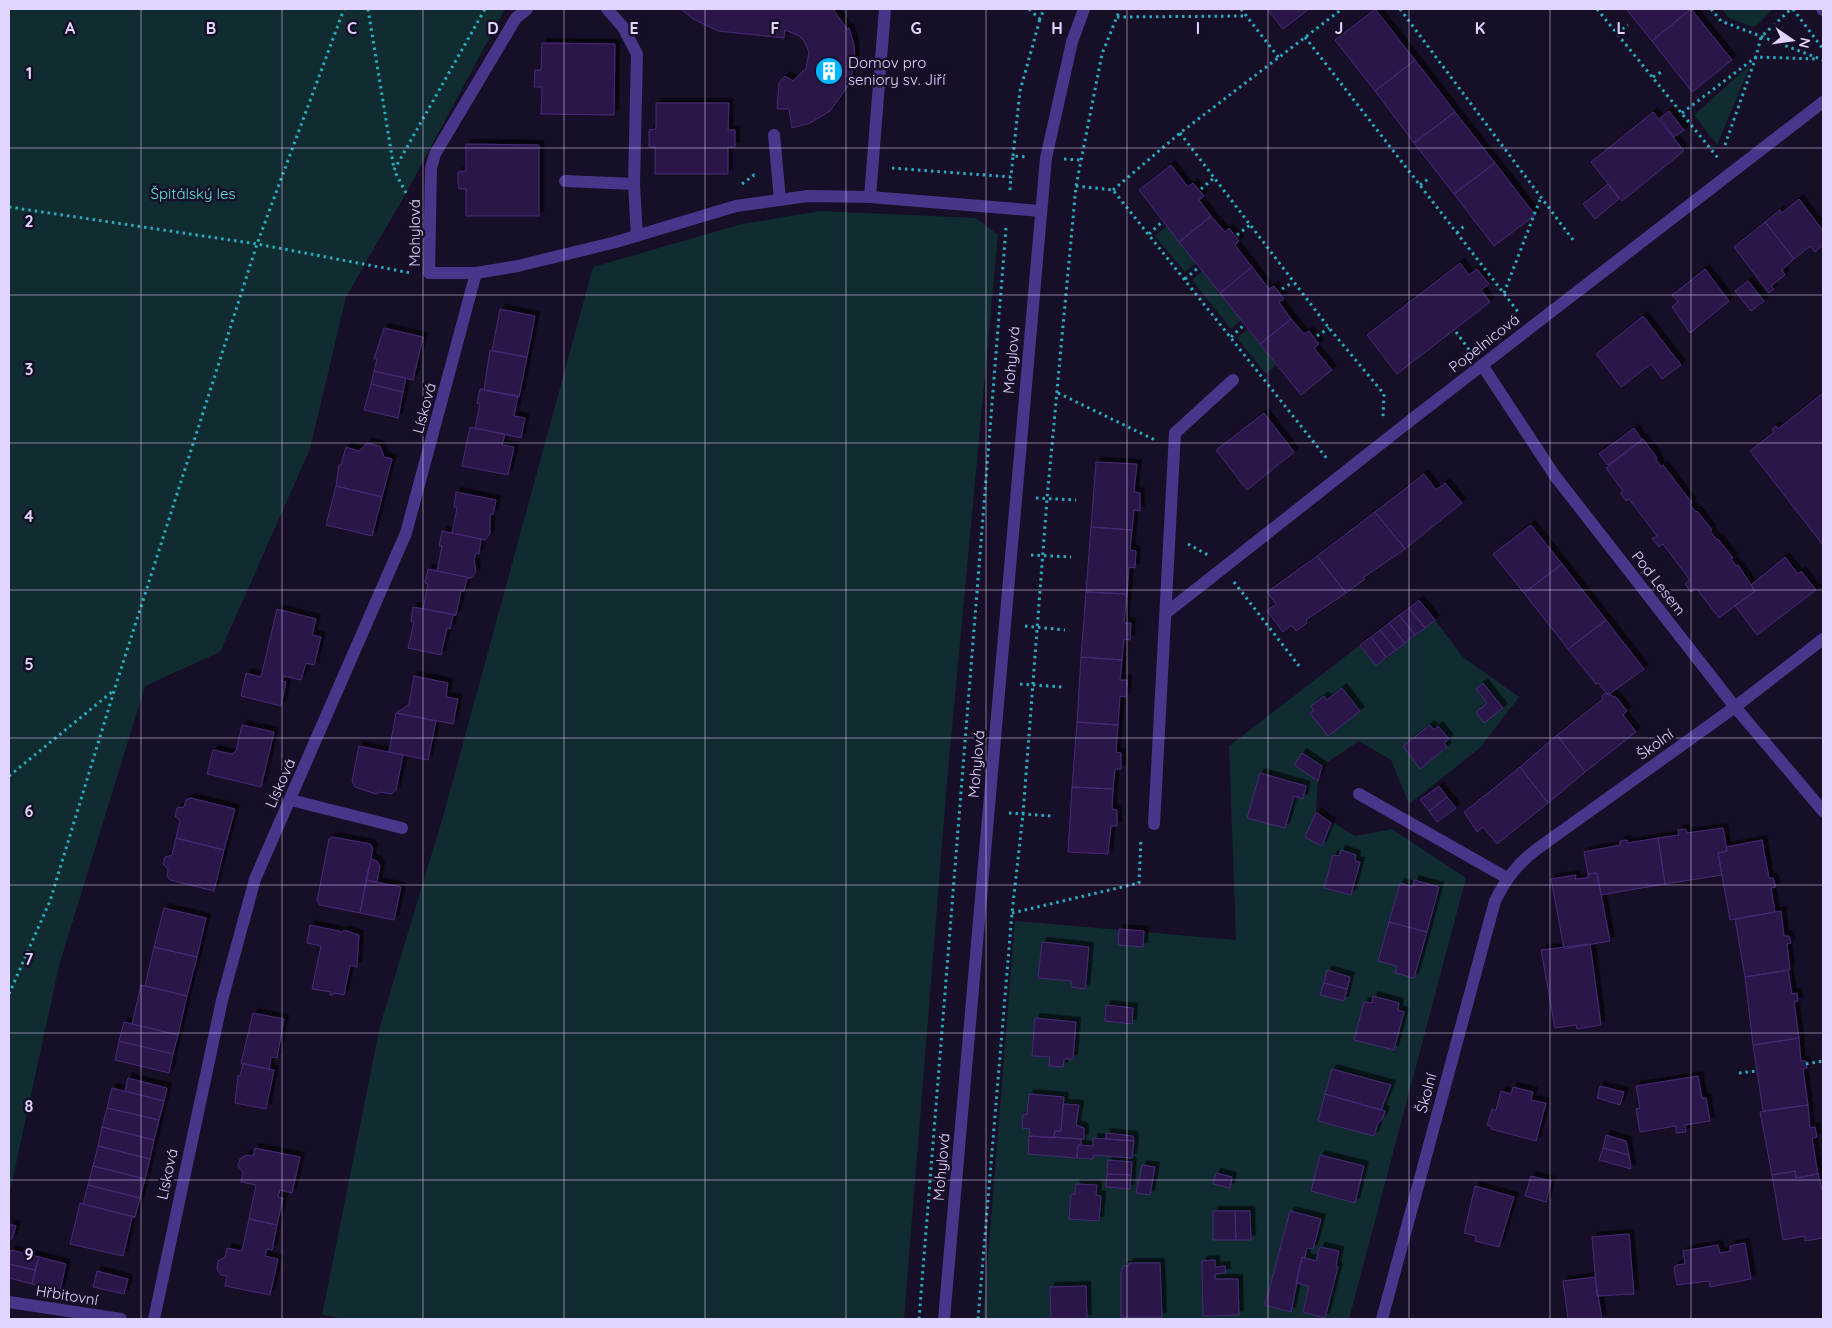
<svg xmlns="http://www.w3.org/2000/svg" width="1832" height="1328" viewBox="0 0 1832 1328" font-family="Quicksand,sans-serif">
	<defs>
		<filter id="shadow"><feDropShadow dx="4.5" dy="-4.5" stdDeviation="0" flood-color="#0009"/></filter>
	</defs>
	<rect width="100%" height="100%" fill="#170e27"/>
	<path fill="#102c31" d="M9,9H505L406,193L346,297L310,449L220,652L145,686L59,966L9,1196Z
		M1722,9H1773L1756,26L1753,27L1729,18Z
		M1751,64L1717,145L1694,115Z
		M820,211L976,218L998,235L947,782L904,1319H345L322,1315L380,1026L444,813L593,267L742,224Z
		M1167,226L1196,263L1185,272L1155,236Z
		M1202,271L1241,320L1231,329L1192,280Z
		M1248,329L1276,365L1266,374L1237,338Z
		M1435,620L1463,657L1519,697L1480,748L1409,804L1391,760L1359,741L1322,766L1318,781L1316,812L1355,836L1392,829L1466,878L1349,1319H983L1015,921L1236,940L1229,746L1360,645L1376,665Z"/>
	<path fill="#2c1849" stroke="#472977" filter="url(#shadow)" d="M681,9H833L847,29L849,28L854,45L855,63L848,86L830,111L810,123L792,128L789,109H777L779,83L785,76L793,81L806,68L809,52L804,41L799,36L785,30L784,38L718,31L693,19Z
		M1267,9H1309L1283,29Z
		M1375,9L1415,60L1375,91L1335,40Z
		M1626,9H1691L1652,41Z
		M1691,9L1732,60L1692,92L1652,41Z
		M542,43L615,44L614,115L541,114L542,87H534L535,70H541Z
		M1415,60L1455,112L1414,143L1375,91Z
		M656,103H729L728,130H735V147H728V174H655V147H649V130L656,129Z
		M1669,111L1684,130L1674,137L1660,118Z
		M1455,112L1495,163L1454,194L1414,143Z
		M1653,112L1684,151L1622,201L1591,162Z
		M466,144L539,145V216H466V189H459L458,183V172L466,171Z
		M1495,163L1535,215L1494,246L1454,194Z
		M1171,165L1188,187L1193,183L1204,196L1199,200L1211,216L1179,242L1139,190Z
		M1608,184L1619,199L1595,219L1583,204Z
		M1799,199L1823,231V245L1815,252L1810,246L1794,259L1765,222L1780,210L1782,213Z
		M1211,216L1225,232L1229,228L1239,241L1235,245L1252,267L1220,293L1179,242Z
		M1765,222L1794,259L1782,270L1785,275L1771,286L1774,289L1769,293L1734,247Z
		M1460,263L1469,275L1477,269L1489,284L1481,290L1490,302L1397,374L1367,335Z
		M1252,267L1269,289L1274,286L1284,299L1279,302L1291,319L1260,344L1220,293Z
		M1705,269L1729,301L1690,333L1672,307L1678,302L1672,295Z
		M1748,281L1764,301L1751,311L1735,291Z
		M500,309L535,316L527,357L492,351Z
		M1643,316L1681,365L1662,379L1651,364L1621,387L1596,354Z
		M1291,319L1304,334L1309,331L1319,344L1314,348L1332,370L1301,395L1260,344Z
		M384,328L423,337L413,380L374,371L377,359H374Z
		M490,350L527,357L519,397L484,390Z
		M374,371L406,378L403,392L371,384Z
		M371,384L403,392L398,418L364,410Z
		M480,389L518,396L514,416L525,418L521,438L475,428L480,404L477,403Z
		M1823,393V545L1750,451L1774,432L1772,429L1776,426L1778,429Z
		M1264,413L1294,452L1247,490L1216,450Z
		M470,427L505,434L502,445L514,447L508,475L462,466Z
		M1634,428L1642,440L1608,465L1599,454Z
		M1643,439L1657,458L1656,459L1661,467L1663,465L1692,503L1690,505L1696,512L1697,511L1712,530L1710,531L1717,540L1718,539L1733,558L1731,559L1736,566L1738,565L1755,591L1719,618L1696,588L1691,592L1685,584L1690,580L1663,544L1659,547L1652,539L1657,536L1629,499L1626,501L1620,493L1623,491L1606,468Z
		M367,443L380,446L384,457L392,459L382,497L336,486L339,465H341L346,447L359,451Z
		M1096,462L1137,464L1134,492L1140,493V511L1134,510L1132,530L1091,527Z
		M1424,474L1436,490L1445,483L1462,503L1405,549L1375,512Z
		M336,486L382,497L372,536L326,525Z
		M456,492L496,500L493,515L490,514V534L485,540L452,533L457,508L454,507Z
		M1375,512L1405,549L1364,577L1365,579L1346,593L1317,556Z
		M1531,525L1562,564L1524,593L1493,554Z
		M1091,527L1132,530L1130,550L1136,551L1135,568L1129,567L1127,594L1086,592Z
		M442,531L481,539L479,554L476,553L474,560L476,572L471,578L437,571L442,546H439Z
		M1317,556L1346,593L1306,620L1307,623L1296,631L1291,625L1283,632L1267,611L1276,604L1267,592Z
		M1785,557L1798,574L1801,571L1816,590L1757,635L1735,606L1755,591L1751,585Z
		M1562,564L1606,620L1568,649L1524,593Z
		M428,569L471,578H467L464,591H461L456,615L423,609L428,584L425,583Z
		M1086,592L1127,594L1124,623H1131L1130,640L1124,639L1122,660L1081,657Z
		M1419,600L1435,620L1425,628L1409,608Z
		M413,607L456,615L453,616L450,629L447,628L441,655L408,648L414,622L411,621Z
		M1409,608L1425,628L1415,635L1399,615Z
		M277,609L316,619L312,635L321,637L314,665L306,663L301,680L284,676L282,681L286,682L281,706L241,696L246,673L261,677Z
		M1399,615L1415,635L1405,643L1389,623Z
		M1606,620L1644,669L1608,695L1598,683L1596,684L1568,649Z
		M1389,623L1405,643L1396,650L1380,630Z
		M1380,630L1396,650L1386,657L1371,637Z
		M1371,637L1386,657L1376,666L1360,645Z
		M1081,657L1122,660L1120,680H1127L1126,697L1120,696L1118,725L1077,722Z
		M414,676L448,683L446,697L458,699L453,724L396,713L409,704Z
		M1483,683L1503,708L1484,723L1476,712L1487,703L1476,689Z
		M1342,688L1360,711L1328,736L1310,713L1314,711L1311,706L1324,696L1327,700Z
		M1606,693L1617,698L1627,711L1623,715L1636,732L1585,772L1557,735L1603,699L1602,696Z
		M396,713L436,721L428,760L389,752Z
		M1077,722L1118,725L1116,752L1121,753V769H1115L1113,789L1072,787Z
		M242,725L274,732L261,787L207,774L213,750L232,754L236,751Z
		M1430,725L1434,730L1438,726L1449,739L1444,743L1447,747L1420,769L1403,746Z
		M1557,735L1585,772L1548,803L1520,767Z
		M359,746L403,755L396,790L391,794L380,792L376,794L355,787L352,781Z
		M1302,753L1322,766L1318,781L1294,765Z
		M1520,767L1548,803L1497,844L1483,827L1477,832L1464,812Z
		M1260,773L1306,786L1303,799L1294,796L1285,828L1247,818Z
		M1439,786L1447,797L1429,811L1420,800Z
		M1072,787L1113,789L1112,809L1117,810V826H1111L1108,854L1068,852Z
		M1447,797L1456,808L1437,822L1429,811Z
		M191,798L235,809L224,850L176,838L180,821L175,816L177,808L184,807L186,800Z
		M1316,812L1331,823L1322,846L1305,837Z
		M1723,828L1727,851L1718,853L1722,875L1665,884L1658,838L1679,835L1678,830L1686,829L1687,833Z
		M333,837L370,844L373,848L360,913L320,905L317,901L329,839Z
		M176,838L224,850L214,891L170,880L167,876L168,869L163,864L165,857L172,855Z
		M1658,838L1665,884L1601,895L1597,873L1588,874L1584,852L1620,845V841L1627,840L1628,843Z
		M1762,840L1769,878H1773L1776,887L1771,888L1775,912L1730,920L1718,853L1727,851L1726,847Z
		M1341,850L1356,855L1355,861L1360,862L1351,895L1324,888L1333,855L1339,856Z
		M371,859L377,861L380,866L377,882L366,880Z
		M1597,873L1610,941L1564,949L1551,879L1576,875L1575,879L1588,878V874Z
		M366,880L401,887L394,920L360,913Z
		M1414,880L1439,887L1427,932L1389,922L1400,883L1413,887Z
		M164,908L206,918L197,957L154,947Z
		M1781,911L1784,936H1789L1791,943L1787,944L1790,970L1745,977L1735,919Z
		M1389,922L1427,932L1414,978L1395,973L1397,966L1378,961Z
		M310,925L343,932L344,930L359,935L357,967L350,965L344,995L334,993L333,995H330L331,992L312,989L321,946L307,943Z
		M1119,929L1144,931L1143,947L1118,945Z
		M1042,942L1089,947L1085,989L1071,987V981L1038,978Z
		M1590,944L1601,1025L1577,1029L1576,1025L1555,1028L1541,950Z
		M154,947L197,957L187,996L145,986Z
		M1327,970L1350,977L1347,989L1324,983Z
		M1788,970L1792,994L1797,993L1798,1001L1794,1002L1799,1038L1753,1045L1745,977Z
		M1324,983L1347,989L1344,1001L1320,995Z
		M141,985L187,996L178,1035L132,1024Z
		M1373,996L1399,1003L1398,1010L1404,1012L1394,1050L1354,1040L1364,1002L1372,1003Z
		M1106,1005L1133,1008L1132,1024L1105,1021Z
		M253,1013L284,1019L277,1058L271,1057L269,1069L241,1063Z
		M1035,1018L1076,1022L1073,1059H1064L1063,1067L1049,1066L1050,1057L1032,1056Z
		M124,1022L178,1035L173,1054L119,1041Z
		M1799,1038L1801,1061H1806L1807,1068L1803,1069L1808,1105L1763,1111L1753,1045Z
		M119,1041L173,1054L169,1073L115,1060Z
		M243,1064L274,1070L266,1109L235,1103L238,1075L240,1076Z
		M1332,1069L1391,1085L1381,1110L1325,1094Z
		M1698,1076L1702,1098H1706L1710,1121L1685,1125L1686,1132L1676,1133V1126L1640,1132L1636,1109L1640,1108L1636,1086Z
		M128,1078L167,1088L164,1101L125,1091Z
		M1600,1086L1624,1092L1620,1105L1597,1098Z
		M1513,1087L1533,1092L1531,1100L1546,1103L1536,1141L1491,1129V1126L1487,1125L1492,1109L1496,1110L1501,1091L1511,1094Z
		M112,1088L164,1101L159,1120L107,1108Z
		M1029,1094L1064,1097L1061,1131H1055L1054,1138L1029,1136L1030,1129L1022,1128L1023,1114L1027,1115Z
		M1325,1094L1385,1111L1383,1118L1378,1123L1374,1136L1318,1121Z
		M1063,1104L1079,1105L1076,1125L1084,1128V1139L1054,1137L1055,1131H1061Z
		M1808,1105L1810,1128L1815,1127L1817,1137L1812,1138L1818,1174L1796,1178L1795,1171L1772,1175L1760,1112Z
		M107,1108L159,1120L154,1140L102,1127Z
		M102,1127L154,1140L150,1159L98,1146Z
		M1106,1133L1133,1136L1134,1141L1106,1139Z
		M1606,1135L1626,1141L1629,1155L1603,1148Z
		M1029,1136L1081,1139V1145H1078L1077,1158L1028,1154Z
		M1093,1138L1134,1141L1132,1158L1094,1155L1093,1159L1077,1158L1078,1145L1093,1146Z
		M98,1146L150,1159L145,1179L93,1166Z
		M255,1148L300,1157L292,1193L280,1190L278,1197L283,1198L277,1225L249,1219L256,1185L241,1182L243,1173L238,1166L240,1159L246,1155L253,1156Z
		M1603,1148L1629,1155L1631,1169L1599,1160Z
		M1320,1155L1364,1166L1355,1203L1311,1191Z
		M1108,1160L1132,1162L1131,1175L1107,1174Z
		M1142,1165L1155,1167L1150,1195L1136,1193Z
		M93,1166L145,1179L140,1198L88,1185Z
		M1795,1171L1796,1178L1818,1174L1823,1193V1238L1805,1241V1236L1783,1240L1772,1175Z
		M1216,1173L1232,1177L1230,1188L1213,1184Z
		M1107,1174L1131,1175L1130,1189L1106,1187Z
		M1531,1176L1551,1181L1546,1202L1525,1196Z
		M1076,1184L1097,1185L1096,1195L1101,1196L1099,1221L1069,1219L1071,1194H1075Z
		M88,1185L140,1198L135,1217L83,1204Z
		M1475,1186L1514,1197L1499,1247L1475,1241L1476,1236L1464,1233Z
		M80,1203L135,1217L132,1218L123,1256L70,1244Z
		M1213,1211H1235L1236,1240H1213Z
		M1235,1211H1250L1251,1240H1236Z
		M1290,1211L1321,1219L1313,1249L1307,1248L1305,1258L1302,1257L1291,1312L1265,1305Z
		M249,1219L277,1225L272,1250L267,1249L265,1256L278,1259L270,1295L225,1286L227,1276L221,1275L217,1269L218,1261L225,1257L227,1248L242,1251Z
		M9,1224L16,1226L12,1239H9Z
		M1629,1234L1634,1294L1597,1296L1592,1237Z
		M1745,1243L1751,1279L1710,1287L1709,1281L1677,1285L1674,1268L1676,1265L1685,1264L1683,1251L1718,1245L1720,1253L1731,1251L1730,1246Z
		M1320,1247L1339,1251L1336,1266L1338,1267L1325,1318L1303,1312L1309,1286L1296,1283L1302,1257L1316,1261Z
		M11,1250L39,1257L35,1270L9,1264Z
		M39,1257L66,1264L60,1291L32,1284Z
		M1215,1260V1267L1225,1266L1226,1273L1215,1274V1279H1238L1239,1315L1203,1316L1202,1261Z
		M1129,1263H1160L1162,1317H1121V1272L1123,1266H1129Z
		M9,1264L35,1270L32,1284L9,1278Z
		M97,1271L128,1279L124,1294L93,1287Z
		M1595,1277L1602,1319H1568L1563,1281Z
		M1086,1286L1087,1319H1051L1050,1287Z"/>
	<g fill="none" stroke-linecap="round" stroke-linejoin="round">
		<path stroke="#27acc0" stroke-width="3" stroke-dasharray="2.5 4" stroke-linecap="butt" d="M368,9L394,169
			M1029,9L1040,19L1044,9
			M1241,9L1279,58
			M1400,9L1573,240
			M1597,9L1718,158
			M1711,9L1721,21L1823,60
			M1793,9L1823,49
			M1117,17L1246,16
			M1617,33L1628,25
			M1305,37L1519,313
			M1653,77L1663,71
			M1682,113L1756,57L1761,37L1791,9
			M1180,133L1329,328L1384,394L1383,417
			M1725,145L1756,57L1818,59
			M1013,156L1020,91L1040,19
			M1064,159L1081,160
			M892,168L1011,177L1013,156L1028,157
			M742,184L754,175L758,176
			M1420,185L1428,179
			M1076,186L1113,190L1328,460
			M1201,189L1214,178
			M1010,190L1011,177
			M1113,190L1180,133L1342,9
			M406,193L394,170L485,9
			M9,207L257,244L411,273
			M1457,233L1464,226
			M1149,234L1163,221
			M1237,235L1250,225
			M1185,279L1199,267
			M1282,289L1293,282
			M1504,293L1541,197
			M1456,332L1470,351
			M1317,336L1329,328
			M1231,337L1245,324
			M1058,393L1155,440
			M1036,498L1076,500
			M1188,544L1208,555
			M1031,555L1071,557
			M1234,582L1299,666
			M1025,626L1065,630
			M1020,684L1062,687
			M9,776L113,691
			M1009,813L1053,816
			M1012,913L1139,883L1141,839
			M9,994L50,901L114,691L257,244L344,9
			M1806,1064L1823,1061
			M1739,1073L1757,1071
			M919,1319L1006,228
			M978,1319L1012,913L1023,814L1047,499L1076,186L1102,54L1120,9"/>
		<path stroke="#493589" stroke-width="12" d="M774,135L780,200
			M565,181L634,184
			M870,197L885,9
			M1154,824L1175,433L1233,380"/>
		<path stroke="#493589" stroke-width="12" d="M527,9L516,18L435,154L431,168L429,273H476L518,266L616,242L736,206L808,196L870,197L1041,211
			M607,9L623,27L637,54L634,184L637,236
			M1822,9L1823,10
			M1482,365L1555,476L1735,707L1823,811
			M1166,613L1411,420L1823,102
			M1359,794L1507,878
			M291,800L402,828
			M154,1319L222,1000L255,879L406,533L476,273
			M1382,1319L1495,901C1506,879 1517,864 1537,849L1735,707L1823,639"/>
		<path stroke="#493589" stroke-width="12" d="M9,1302L121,1319
			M944,1319L1046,158L1072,42L1084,9"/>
	</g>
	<path fill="none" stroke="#e1d4ff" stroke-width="1" stroke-opacity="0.55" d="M141,9V1319M282,9V1319M423,9V1319M564,9V1319M705,9V1319M846,9V1319M986,9V1319M1127,9V1319M1268,9V1319M1409,9V1319M1550,9V1319M1691,9V1319M9,148H1823M9,295H1823M9,443H1823M9,590H1823M9,738H1823M9,885H1823M9,1033H1823M9,1180H1823"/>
	<defs>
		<symbol id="building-disc" viewBox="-11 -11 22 22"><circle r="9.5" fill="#00b4ff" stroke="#170e27"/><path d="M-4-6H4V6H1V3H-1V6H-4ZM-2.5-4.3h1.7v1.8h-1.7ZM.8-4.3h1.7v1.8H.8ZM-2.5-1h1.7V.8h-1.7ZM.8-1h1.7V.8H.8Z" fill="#fff"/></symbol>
	</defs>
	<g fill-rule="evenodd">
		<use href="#building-disc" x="813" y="55" width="32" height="32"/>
	</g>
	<g text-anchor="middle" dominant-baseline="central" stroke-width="5" stroke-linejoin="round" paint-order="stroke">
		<g font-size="15" fill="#e1d4ff" stroke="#170e27" text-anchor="start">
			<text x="848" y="62">Domov pro<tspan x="848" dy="17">seniory sv. Jiří</tspan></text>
		</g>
		<g font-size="15" fill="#57e8df" stroke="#170e27">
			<text x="193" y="193">Špitálský les</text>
		</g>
		<g font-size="15" fill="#e1d4ff" stroke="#170e27">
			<text transform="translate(414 233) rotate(-90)">Mohylová</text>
			<text transform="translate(1484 343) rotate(-38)">Popelnicová</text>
			<text transform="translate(1011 360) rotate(-85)">Mohylová</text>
			<text transform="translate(424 408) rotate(-75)">Lísková</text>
			<text transform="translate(1659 583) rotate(52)">Pod Lesem</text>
			<text transform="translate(1655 744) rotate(-36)">Školní</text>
			<text transform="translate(976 764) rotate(-85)">Mohylová</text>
			<text transform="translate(280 783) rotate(-66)">Lísková</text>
			<text transform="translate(1426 1093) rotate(-75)">Školní</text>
			<text transform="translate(941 1167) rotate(-85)">Mohylová</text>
			<text transform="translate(167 1174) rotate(-78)">Lísková</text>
			<text transform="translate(67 1295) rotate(9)">Hřbitovní</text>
		</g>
	</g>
	<g font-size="16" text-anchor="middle" font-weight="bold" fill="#e1d4ff" stroke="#170e27" stroke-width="5" stroke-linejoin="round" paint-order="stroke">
		<text x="70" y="34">A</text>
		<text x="211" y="34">B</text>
		<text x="352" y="34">C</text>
		<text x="493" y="34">D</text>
		<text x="634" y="34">E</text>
		<text x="775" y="34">F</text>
		<text x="916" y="34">G</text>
		<text x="1057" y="34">H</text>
		<text x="1198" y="34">I</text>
		<text x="1339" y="34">J</text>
		<text x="1480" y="34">K</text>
		<text x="1621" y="34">L</text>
		<text x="29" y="79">1</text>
		<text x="29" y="227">2</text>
		<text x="29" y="375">3</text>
		<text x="29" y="522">4</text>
		<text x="29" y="670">5</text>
		<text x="29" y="817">6</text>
		<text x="29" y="965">7</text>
		<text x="29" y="1112">8</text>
		<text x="29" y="1260">9</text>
	</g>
	<rect width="1832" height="1328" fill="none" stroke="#e1d4ff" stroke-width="20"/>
	<g transform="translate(1792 40) rotate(103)" stroke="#170e27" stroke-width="4" paint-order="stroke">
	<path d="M0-4L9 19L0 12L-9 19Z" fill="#e1d4ff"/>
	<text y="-8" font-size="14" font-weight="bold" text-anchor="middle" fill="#e1d4ff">N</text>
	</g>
</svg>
